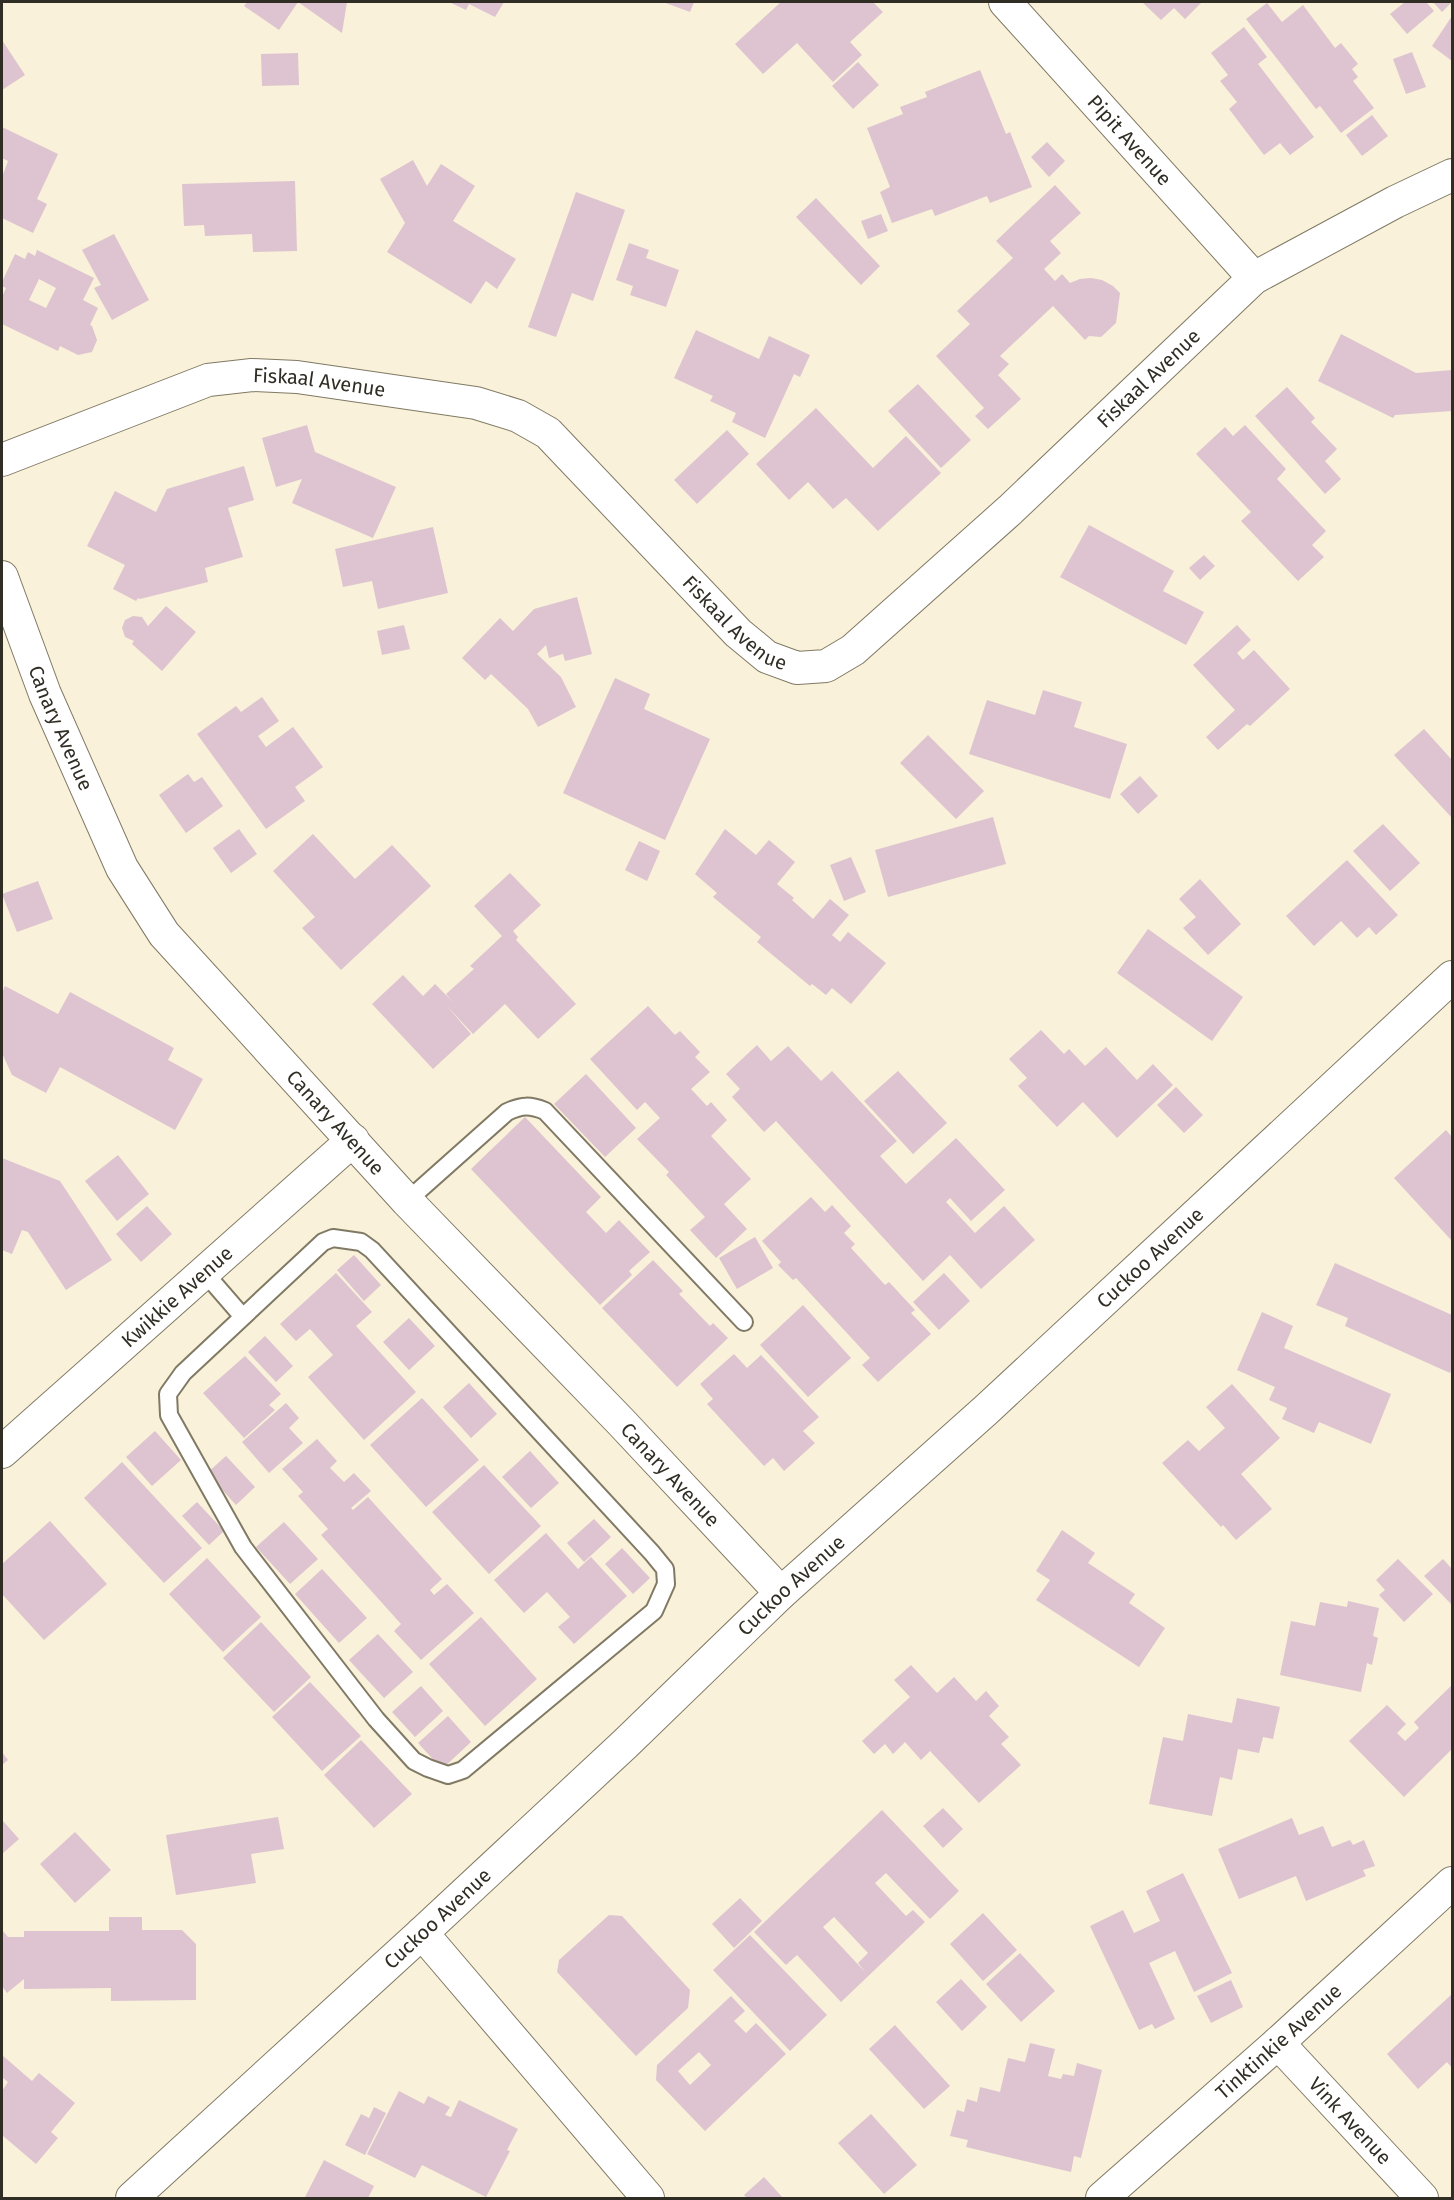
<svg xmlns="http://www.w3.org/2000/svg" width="1454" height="2200" viewBox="0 0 1454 2200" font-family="'Fira Sans',sans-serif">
	<rect width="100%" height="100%" fill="#f9f1d9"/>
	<path fill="#ddc4d0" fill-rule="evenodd" d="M247,2H347L342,33L298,2L279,30L244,6Z
		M449,2H504L495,17L469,4L466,10Z
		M663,2H694L690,12Z
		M781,2H873L883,12L850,42L862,55L833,82L797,43L763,74L735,44Z
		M1142,2H1202L1185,19L1174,8L1161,20Z
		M1405,2H1426L1434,11L1407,34L1390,14Z
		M1433,2H1452L1442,12Z
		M1267,3L1282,22L1303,5L1335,48L1341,43L1358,64L1352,69L1358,77L1353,81L1374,108L1341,133L1320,106L1316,109L1246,19Z
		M1452,16V61L1432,46Z
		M1244,27L1267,57L1258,64L1314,137L1290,155L1280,143L1264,155L1229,109L1237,102L1220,81L1228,75L1211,53Z
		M2,40L25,75L2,90Z
		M1412,52L1426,87L1406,94L1393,59Z
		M298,53L299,85L262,86L261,54Z
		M858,62L879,85L853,109L832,86Z
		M980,70L1006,134L1010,132L1032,187L990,203L987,196L935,216L932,209L892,223L880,192L890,187L867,128L903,114L900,107L927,97L925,92Z
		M1372,115L1388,136L1362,156L1346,135Z
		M2,127L58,154L37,199L47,204L33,233L2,218V177L8,161L2,158Z
		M1047,142L1065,161L1049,177L1031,157Z
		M413,160L427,186L441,164L475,186L453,221L516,259L497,289L486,281L471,304L387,252L405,223L380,179Z
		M295,181L297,251L253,252L252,234L205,236L204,225L184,226L182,184Z
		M1055,185L1081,213L1050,241L1061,253L1044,269L1055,281L1062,274L1070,283L1080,279L1091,278L1102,280L1113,286L1120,293L1116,323L1101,337L1089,336L1085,340L1053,306L1000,356L1009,364L998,375L1021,399L988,429L975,416L984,408L936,356L970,324L957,311L1013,258L996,241Z
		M576,192L625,210L593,301L572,293L556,337L528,327Z
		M816,198L880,266L861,285L796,217Z
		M881,214L888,231L868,239L861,221Z
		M114,234L149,300L112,320L94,288L101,285L82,250Z
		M629,243L649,250L646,258L679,270L666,307L630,295L633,286L616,280Z
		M37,250L94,278L83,300L98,308L90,325L92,326L97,340L92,352L78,355L60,346L58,351L2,324V297L6,288L2,286V282L15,254L25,259L28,252L35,256ZM39,279L56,288L46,308L29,300Z
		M696,330L759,359L769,336L810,355L800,377L794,374L765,438L732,422L736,413L710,401L713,396L674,378Z
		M1341,334L1416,373L1452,370V411L1395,415L1393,418L1318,381Z
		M918,384L971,440L941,468L888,411Z
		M1287,387L1315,418L1311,422L1337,449L1325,461L1341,479L1325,494L1255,416Z
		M816,408L873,468L906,436L941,473L878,531L846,498L833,509L808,482L789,500L756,464Z
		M307,425L315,452L396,487L373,538L292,503L302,479L276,487L262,438Z
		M1245,425L1286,469L1277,479L1326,531L1312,545L1324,557L1298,581L1241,521L1251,512L1196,454L1225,427L1233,436Z
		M727,430L749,454L697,504L674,480Z
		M244,466L254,500L228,508L243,557L205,568L208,582L140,599L138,598L136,601L113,589L125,565L87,546L115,491L156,512L167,489Z
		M1089,525L1174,571L1163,591L1204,612L1186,645L1060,577Z
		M433,527L448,593L378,609L372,581L343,587L335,549Z
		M1204,555L1215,566L1200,580L1189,568Z
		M577,597L592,654L565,661L563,654L549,658L546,645L537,654L561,677L576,707L538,727L528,709L491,674L485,680L462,658L500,618L513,631L534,609Z
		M166,606L196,632L162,671L132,644L134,641L125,637L122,628L125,620L133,616L142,617L148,626Z
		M404,625L410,649L382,655L377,631Z
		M1237,625L1251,640L1237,653L1243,660L1254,650L1290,689L1250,726L1247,724L1218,750L1206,737L1235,710L1193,665Z
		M615,678L650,694L644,709L710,739L665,840L563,793Z
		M1043,690L1082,702L1074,727L1127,744L1110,799L969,754L987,700L1035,715Z
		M262,697L279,721L258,736L266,747L293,727L323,767L295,787L305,801L266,829L197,734L236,706L241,712Z
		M1424,729L1452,760V818L1394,755Z
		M928,735L984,791L956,819L900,763Z
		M188,774L194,782L202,777L223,806L186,833L159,795Z
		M1140,776L1158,796L1138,814L1120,794Z
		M993,817L1006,864L888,897L875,850Z
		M1383,824L1420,863L1390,891L1353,851Z
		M239,829L257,854L231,873L213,848Z
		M725,829L756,855L769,840L795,862L777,884L794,898L792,900L813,919L830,899L849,915L832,935L840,942L848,932L886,963L851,1004L832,988L826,995L812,984L810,986L757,942L761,937L713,897L717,893L695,874Z
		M313,834L355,879L392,845L431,886L341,970L302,928L315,917L273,871Z
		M639,841L660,851L647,881L625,870Z
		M851,857L866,892L844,901L830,865Z
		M1347,860L1398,915L1376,935L1369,927L1357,938L1341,921L1314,946L1286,916Z
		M510,873L541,905L513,931L518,937L516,940L576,1004L538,1039L505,1004L473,1034L446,1005L471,1034L433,1069L372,1004L403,975L423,996L435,984L452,1001L446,994L474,969L470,966L502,936L474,906Z
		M1200,879L1241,924L1208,955L1183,928L1196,917L1179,899Z
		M38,881L53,919L17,932L2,894Z
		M1148,929L1243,997L1212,1041L1117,973Z
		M5,986L58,1014L70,992L174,1048L168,1060L203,1079L175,1130L60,1067L46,1093L12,1075L2,1053V993Z
		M648,1006L675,1035L680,1031L700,1052L695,1057L710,1072L691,1089L707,1106L711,1102L727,1120L711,1136L751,1179L724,1204L747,1229L716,1258L690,1230L705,1217L666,1175L669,1172L637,1139L660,1118L645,1102L637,1110L590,1059Z
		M1041,1030L1064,1054L1069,1049L1085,1066L1106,1047L1137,1080L1153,1064L1173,1085L1117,1138L1083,1102L1057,1127L1018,1086L1027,1078L1009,1059Z
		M757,1045L771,1061L788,1046L821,1081L832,1071L897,1141L880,1156L906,1184L956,1138L1005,1190L971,1221L950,1198L946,1202L975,1233L1004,1206L1035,1240L981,1289L950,1255L923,1281L776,1121L764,1132L732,1097L740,1089L726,1074Z
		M898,1071L947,1123L913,1154L864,1101Z
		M586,1074L636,1128L605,1157L554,1104Z
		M1176,1087L1203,1115L1184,1133L1157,1105Z
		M525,1117L601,1197L586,1212L606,1233L619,1220L650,1252L629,1271L632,1275L600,1305L471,1169Z
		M1446,1130L1452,1137V1241L1394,1178Z
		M118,1155L149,1194L117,1221L85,1181Z
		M2,1158L60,1181L112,1260L66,1290L28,1232L22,1230L12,1254L2,1250Z
		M811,1197L825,1212L832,1205L851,1226L844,1233L855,1244L851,1248L885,1285L889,1282L915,1310L911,1313L931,1334L878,1382L862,1365L870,1358L796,1278L793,1280L778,1265L781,1262L762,1241Z
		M147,1206L172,1234L141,1262L116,1234Z
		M755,1237L773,1268L737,1289L719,1258Z
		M354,1255L381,1285L364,1301L337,1270Z
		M653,1260L683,1291L679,1294L710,1326L713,1323L728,1338L677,1387L602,1308Z
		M1335,1263L1452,1315V1368L1450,1373L1345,1326L1348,1318L1316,1305Z
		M336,1273L372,1312L356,1326L416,1392L364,1440L308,1377L333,1355L310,1329L296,1341L280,1324Z
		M944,1273L970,1301L939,1330L913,1302Z
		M803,1305L851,1358L808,1397L760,1345Z
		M1262,1312L1293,1326L1284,1348L1391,1394L1371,1444L1319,1422L1314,1433L1282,1419L1287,1408L1269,1400L1275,1387L1237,1370Z
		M409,1318L435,1346L409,1370L383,1342Z
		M265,1336L293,1366L276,1382L248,1352Z
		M734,1354L747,1368L761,1355L819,1417L803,1431L815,1443L784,1471L773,1458L764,1466L707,1404L713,1399L700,1384Z
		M245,1356L281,1394L269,1405L275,1410L244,1438L203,1393Z
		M469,1383L497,1414L471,1438L443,1407Z
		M1232,1384L1280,1438L1241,1474L1272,1509L1236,1540L1223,1525L1221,1527L1162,1463L1188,1440L1199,1451L1225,1428L1206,1407Z
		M422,1398L479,1460L426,1507L370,1445Z
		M286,1403L299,1418L289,1428L303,1443L269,1473L242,1442Z
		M155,1431L181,1460L152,1486L126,1457Z
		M317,1439L337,1461L330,1468L344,1482L354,1473L371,1491L351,1508L353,1510L368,1497L442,1579L430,1590L434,1595L447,1584L474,1613L421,1660L394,1631L401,1624L321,1535L328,1529L298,1496L303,1492L282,1469Z
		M530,1451L559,1483L531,1508L502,1477Z
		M226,1456L255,1487L236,1505L207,1473Z
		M122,1462L202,1548L164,1583L84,1498Z
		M484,1465L541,1526L489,1574L432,1512Z
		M197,1502L224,1531L209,1545L182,1516Z
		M594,1519L611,1537L584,1562L567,1543Z
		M50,1521L107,1584L44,1640L2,1594V1564Z
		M284,1522L318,1559L290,1584L256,1547Z
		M1062,1530L1095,1553L1088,1563L1135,1594L1129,1603L1165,1628L1139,1667L1036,1600L1050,1580L1036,1571Z
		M546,1533L578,1569L591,1557L627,1596L574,1644L558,1627L570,1617L547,1592L524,1613L494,1580Z
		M622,1548L650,1578L633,1594L605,1564Z
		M207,1558L261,1617L223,1652L169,1594Z
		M1398,1559L1433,1594L1404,1622L1379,1595L1385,1590L1376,1580Z
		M1443,1559L1452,1569V1605L1424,1576Z
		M322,1569L367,1618L339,1643L295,1594Z
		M1348,1601L1379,1608L1373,1636L1378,1638L1372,1665L1367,1663L1361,1692L1280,1675L1291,1621L1315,1626L1320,1602L1347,1607Z
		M481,1617L537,1679L485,1726L429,1664Z
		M261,1622L311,1677L274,1712L223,1658Z
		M378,1634L413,1672L384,1698L349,1660Z
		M911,1665L937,1693L954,1677L976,1701L986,1691L999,1706L989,1716L1009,1737L1001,1744L1021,1765L979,1803L930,1751L921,1760L905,1742L893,1754L885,1744L874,1754L862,1741L910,1697L894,1680Z
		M310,1682L361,1736L322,1771L272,1717Z
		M1452,1685V1749L1404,1797L1349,1741L1387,1705L1406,1724L1397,1733L1405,1741L1419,1728L1414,1722Z
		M421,1686L443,1711L415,1737L392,1712Z
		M1237,1698L1280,1707L1273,1739L1263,1737L1259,1753L1238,1749L1232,1780L1220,1777L1212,1816L1149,1804L1163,1737L1183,1741L1188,1714L1232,1723Z
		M448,1716L471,1742L442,1769L418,1743Z
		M361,1740L412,1794L374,1828L324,1775Z
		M2,1752L8,1760L2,1765Z
		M943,1808L963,1829L943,1848L923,1826Z
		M882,1810L959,1891L930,1919L886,1873L875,1883L906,1916L913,1910L925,1922L841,2002L797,1955L786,1965L754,1932ZM834,1917L868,1953L858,1963L866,1973L823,1927Z
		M278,1817L284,1849L251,1854L256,1883L176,1895L166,1835Z
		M1292,1818L1299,1835L1323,1826L1332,1847L1350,1840L1353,1845L1364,1840L1375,1866L1363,1870L1366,1876L1306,1901L1296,1876L1239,1899L1218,1849Z
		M3,1821L19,1839L2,1854V1823Z
		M75,1832L111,1870L75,1903L40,1864Z
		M1183,1873L1232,1973L1194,1992L1175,1951L1149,1963L1175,2019L1155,2029L1152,2024L1139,2030L1090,1926L1123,1910L1134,1933L1160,1921L1146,1891Z
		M740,1898L762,1921L734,1948L712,1924Z
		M983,1913L1017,1950L983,1981L950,1944Z
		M609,1915L622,1916L690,1990L688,2008L636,2056L557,1972L559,1960Z
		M109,1917H142V1930H182L196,1944V2000L111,2001V1988L24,1989V1979L7,1993L2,1986V1930L8,1937H24V1931H109Z
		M750,1935L827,2015L790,2051L713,1970Z
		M1020,1953L1055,1991L1021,2022L986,1984Z
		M961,1979L987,2007L962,2031L936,2002Z
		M1231,1980L1243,2007L1211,2023L1197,1996Z
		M1452,1994V2068L1447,2062L1418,2089L1387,2054Z
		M731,1996L745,2011L734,2021L746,2033L756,2023L786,2054L705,2131L656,2080L657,2065ZM699,2052L711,2065L690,2085L678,2071Z
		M895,2025L950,2086L924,2109L869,2049Z
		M1030,2043L1055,2049L1048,2076L1061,2079L1063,2074L1074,2076L1077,2063L1102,2070L1081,2158L1074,2156L1071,2172L966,2147L968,2140L950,2136L957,2110L964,2112L967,2099L977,2102L980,2087L1000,2092L1008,2058L1025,2062Z
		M2,2055L32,2081L39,2073L75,2103L51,2132L58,2138L36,2164L2,2135V2091L8,2082L2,2077Z
		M399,2091L424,2104L428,2096L450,2107L445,2115L451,2117L459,2100L518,2129L507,2150L510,2151L486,2197L422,2165L415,2178L367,2154Z
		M374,2107L386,2113L365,2155L345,2145L361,2114L369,2118Z
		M871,2114L917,2165L884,2194L838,2143Z
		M324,2160L374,2186L368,2198L305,2197Z
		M764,2177L783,2198H747L744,2195Z"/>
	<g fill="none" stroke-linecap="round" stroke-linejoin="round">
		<defs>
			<path id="lane" d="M407,1201L507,1112C522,1105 530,1105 545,1111L744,1322
				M333,1238L361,1242L372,1250L652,1553L665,1569L666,1584L654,1611L463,1770L448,1775L428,1768L414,1761L376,1719L243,1547L169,1415L168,1394L183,1373L323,1242Z
				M204,1272L243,1317"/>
			<g id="street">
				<path id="s1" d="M1005,2L1254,278"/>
				<path id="s2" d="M2,460L208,380L252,375L297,377L476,403L518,416L548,433L738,633L767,657L797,668L826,666L853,650L1010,510L1254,278L1395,202L1452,175"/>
				<path id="s3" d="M2,577L45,694L122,868L164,934L407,1201L622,1423L781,1593"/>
				<path id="s4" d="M2,1452L353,1140"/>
				<path d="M422,1933L648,2198"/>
				<path id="s5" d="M1278,2043L1422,2198"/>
				<path id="s6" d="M132,2198L422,1933L625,1744L781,1593L986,1410L1452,977"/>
				<path id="s7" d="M1102,2198L1278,2043L1452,1883"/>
			</g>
		</defs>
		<use href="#lane" stroke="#807964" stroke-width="20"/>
		<use href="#street" stroke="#807964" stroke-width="34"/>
		<use href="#lane" stroke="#fff" stroke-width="16"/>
		<use href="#street" stroke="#fff" stroke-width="32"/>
	</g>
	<g text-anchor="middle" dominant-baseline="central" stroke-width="4.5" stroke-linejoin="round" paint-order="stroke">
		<g font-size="20" fill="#302d24" stroke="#fefefe">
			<text stroke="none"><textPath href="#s1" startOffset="186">Pipit Avenue</textPath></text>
			<text stroke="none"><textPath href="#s2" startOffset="1377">Fiskaal Avenue</textPath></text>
			<text stroke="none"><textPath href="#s2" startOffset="333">Fiskaal Avenue</textPath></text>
			<text stroke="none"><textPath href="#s2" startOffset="837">Fiskaal Avenue</textPath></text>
			<text stroke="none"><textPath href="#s3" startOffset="162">Canary Avenue</textPath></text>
			<text stroke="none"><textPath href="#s3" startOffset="648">Canary Avenue</textPath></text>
			<text stroke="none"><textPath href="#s6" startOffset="1386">Cuckoo Avenue</textPath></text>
			<text stroke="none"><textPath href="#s4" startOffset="234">Kwikkie Avenue</textPath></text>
			<text stroke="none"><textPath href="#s3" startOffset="1134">Canary Avenue</textPath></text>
			<text stroke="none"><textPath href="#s6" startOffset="900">Cuckoo Avenue</textPath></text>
			<text stroke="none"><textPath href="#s6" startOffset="414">Cuckoo Avenue</textPath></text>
			<text stroke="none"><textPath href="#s7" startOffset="236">Tinktinkie Avenue</textPath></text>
			<text stroke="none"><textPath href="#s5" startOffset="106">Vink Avenue</textPath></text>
		</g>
	</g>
	<rect width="1454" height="2200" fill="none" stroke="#302d24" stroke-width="6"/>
</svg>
